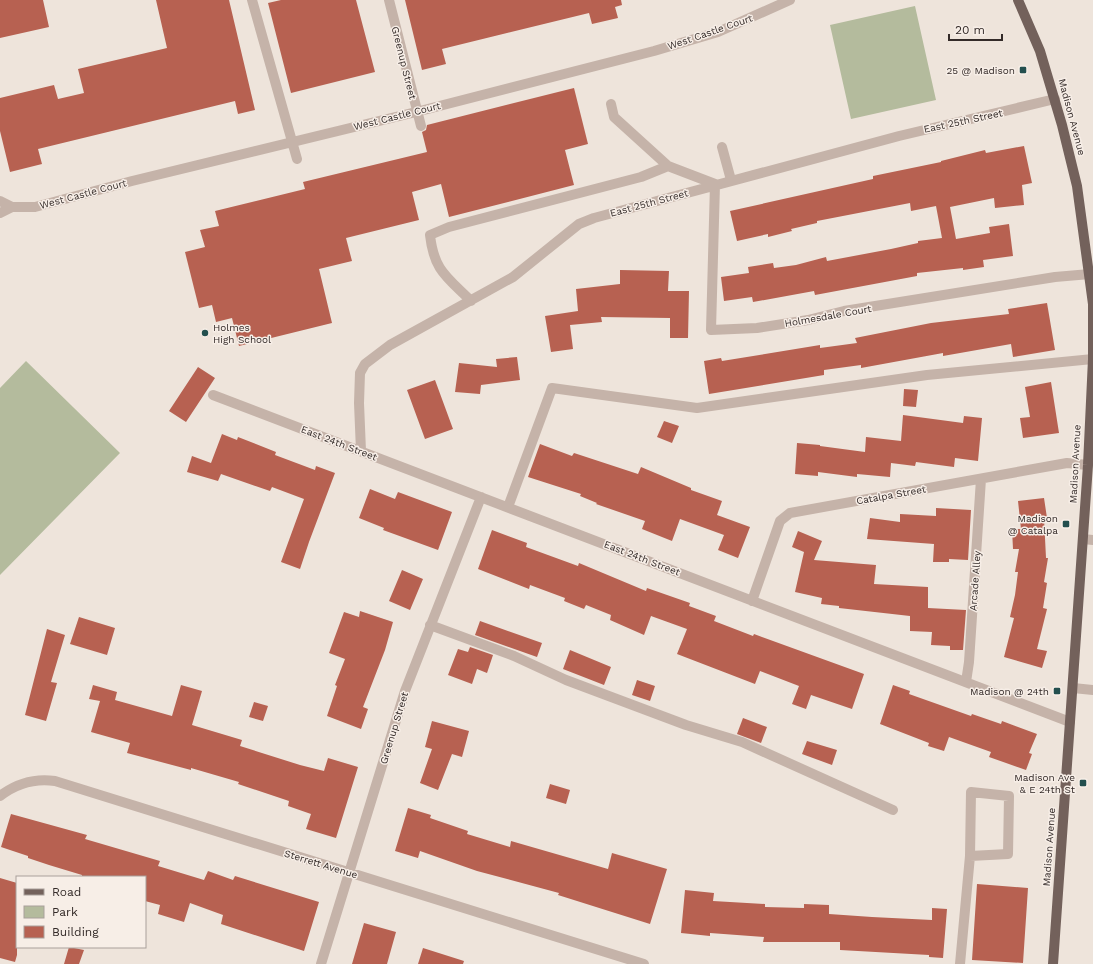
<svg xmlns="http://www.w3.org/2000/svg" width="1093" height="964" viewBox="0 0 1093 964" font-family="'Work Sans',sans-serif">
	<rect width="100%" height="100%" fill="#eee4db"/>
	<path fill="#b4bb9d" d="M915,6L936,100L851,119L830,25Z
		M26,361L120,453L0,575V388Z"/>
	<path fill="#b76151" d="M0,0H43L49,27L0,38Z
		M156,0H229L255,110L238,114L235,101L38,149L42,164L10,172L0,131V98L54,85L58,99L84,93L78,69L167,48Z
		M281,0H356L375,72L291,93L268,3Z
		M405,0H621L622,5L615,7L618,18L592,24L589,13L442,49L446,64L422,70Z
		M574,88L588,144L565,150L574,185L449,217L441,184L412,192L419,220L346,238L352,261L319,269L332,323L239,346L232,318L216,322L212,305L199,308L185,252L205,247L200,230L219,226L215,211L305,189L303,182L427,152L422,132L426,130L427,125Z
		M1024,146L1032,183L1022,185L1024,205L995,208L994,198L950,207L956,239L990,233L989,227L1009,224L1013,256L983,260L984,267L963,270V268L917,273V276L815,295L814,291L753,302L752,297L724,301L721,277L749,273L748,267L773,263L774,268L796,265L826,257L827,261L891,249L918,243V241L942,238L936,206L911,211L910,203L817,221V223L791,229L792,231L768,237V234L737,241L730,211L873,179V176L941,162V161L985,150L986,153Z
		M620,270L669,271L668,291H689L688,338H670V318L601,317L602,322L570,325L573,349L551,352L545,316L578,311L576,289L620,284Z
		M1047,303L1055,350L1013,357L1011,344L943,356V353L861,368V365L824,370V375L709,394L704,361L721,358L722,361L820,345V348L857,343L855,338L931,323L1009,314L1008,309Z
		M517,357L520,380L481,385L480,394L455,392L459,363L497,367L496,359Z
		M198,367L215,378L186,422L169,411Z
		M435,380L453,429L425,439L407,390Z
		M1051,382L1059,433L1023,438L1020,418L1030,417L1025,387Z
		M904,389L918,390L916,407L903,406Z
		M903,415L963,423L964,416L982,418L978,461L955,458L954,467L916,462L915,466L891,463L890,477L857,474V477L818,472V476L795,474L797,443L820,445V446L865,452L866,437L901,441Z
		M664,421L679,426L672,443L657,437Z
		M222,434L237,440L238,437L276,452L275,455L315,470L316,466L335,473L309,542L300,569L281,562L304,499L272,487L270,491L221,474L218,481L187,472L192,456L211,463Z
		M540,444L572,456L574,453L638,474L641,467L691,488V490L722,501L717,515L750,527L738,558L718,550L724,535L680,519L672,541L642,529L645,521L596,504L597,503L580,496L581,494L528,477Z
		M370,489L395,499L398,492L452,512L438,550L383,530L384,528L359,518Z
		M1044,498L1047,518H1044L1046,558H1048L1044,582L1047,583L1043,608L1047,609L1037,649L1047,651L1042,668L1004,657L1014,618L1010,617L1015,595L1018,572H1015L1019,549H1013L1012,529H1021L1018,501Z
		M936,508L971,510L968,560L949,559V562H933L934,544L867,539L870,518L900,522V514L936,516Z
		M492,530L527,543L526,547L578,566L579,563L646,591L647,588L690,603L689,606L716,616L714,621L753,636L754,634L864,674L852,709L811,695L806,709L792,704L799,686L760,671L755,684L677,654L687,629L651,616L644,635L610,620L611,615L586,605L584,609L564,601L565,598L530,585L529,589L478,569Z
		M798,531L822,541L814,560L876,565L874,584L928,587V608L966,610L963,650H950V646L931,645L932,632L910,631V616L839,608V606L821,604L822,598L795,592L804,552L792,547Z
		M402,570L423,579L410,610L389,601Z
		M360,611L393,622L385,650L363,707L368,709L361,729L327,716L337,686L335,685L345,659L329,653L344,612L359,617Z
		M79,617L115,628L107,655L70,644Z
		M480,621L542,643L537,657L475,635Z
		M47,629L65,635L51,682L57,683L46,721L25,715Z
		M470,647L493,655L487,673L477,669L472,684L448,675L458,649L468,652Z
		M570,650L611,667L604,685L563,669Z
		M637,680L655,686L650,701L632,695Z
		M93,685L117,692L115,700L172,716L181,685L202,691L192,725L242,740L240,746L300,765L324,771L328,758L358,767L336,838L306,829L311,814L288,806L289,801L238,784L239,782L191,768V770L127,753L130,743L91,732L100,701L89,699Z
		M893,685L910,691L909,694L971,716L972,714L1001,724L1002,721L1037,734L1029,753L1032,754L1026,770L989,757L991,752L949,737L944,751L928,746L929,743L880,724Z
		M254,702L268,706L263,721L249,717Z
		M743,718L767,727L761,743L737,734Z
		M432,721L469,731L462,757L452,754L438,790L420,783L432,749L425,747Z
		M807,741L837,750L832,765L802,754Z
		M550,784L570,790L566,804L546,798Z
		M408,808L431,815L430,818L468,831L467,834L510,847L511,841L608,869L612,853L667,869L650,924L558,895L559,893L477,871L420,851L418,858L395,851Z
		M11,814L87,835L85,839L160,861L158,866L204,880L208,871L233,880L235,876L319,902L304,951L221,924L223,915L190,903L184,922L158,914L160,905L145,901V877H82V875L49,865L28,858V856L1,847Z
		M0,878L17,883V955L15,962L0,958Z
		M977,884L1028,888L1023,963L972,960Z
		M685,890L714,893L713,901L765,904V907L804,908V904L829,905V914L872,917L932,920V908L947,909L943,958L929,957V955L840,950V942H763L764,937L710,933V936L681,933Z
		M364,923L396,932L387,964H352Z
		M69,947L84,950L79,964H64Z
		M423,948L464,961L463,964H418Z"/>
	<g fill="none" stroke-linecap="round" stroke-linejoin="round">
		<path stroke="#c5b3a9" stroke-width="10" d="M252,0L297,159
			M389,0L421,126
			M611,104L614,117L668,166L715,184L711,330L757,328L808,320L844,311L1055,277L1090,274
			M722,147L731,180
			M0,201L12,207H35L132,181L416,112L654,51L718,32L790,0
			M0,213L12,207
			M471,301C447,277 434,271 430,235L449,227L641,177L668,166
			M213,395L1070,722
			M361,451L359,403L360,373L365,364L390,345L513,277L569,232L579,224L594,218L899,136L1055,99
			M508,507L552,388L697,408L927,375L1093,359
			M1083,539L1093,540
			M752,601L780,521L790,513L1067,463L1088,465
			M430,625L514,656L566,680L686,725L742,742L893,810
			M966,682L969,662L981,479
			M1073,688L1093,690
			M0,796C17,783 34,778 55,781L644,964
			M321,964L405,691L481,497
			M960,964L970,856L971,792L1009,796L1008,854L970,856"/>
		<path stroke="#73615b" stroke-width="10" d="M1018,0L1040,51L1062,125L1077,186L1093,304V359L1088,465L1053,964"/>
	</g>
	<g fill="#234f4e" stroke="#f7eee7" stroke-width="1.5">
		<rect x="1019" y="66" width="8" height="8" rx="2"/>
		<circle cx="205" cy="333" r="4"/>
		<rect x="1062" y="520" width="8" height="8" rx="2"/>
		<rect x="1053" y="687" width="8" height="8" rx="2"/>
		<rect x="1079" y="779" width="8" height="8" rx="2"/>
	</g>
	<g text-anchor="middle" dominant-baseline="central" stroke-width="3" stroke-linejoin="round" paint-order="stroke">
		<g font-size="10" fill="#332a28" stroke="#f7eee7">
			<text transform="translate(710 32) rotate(-19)">West Castle Court</text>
			<text transform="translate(404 63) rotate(76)">Greenup Street</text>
			<text transform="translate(397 116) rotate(-14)">West Castle Court</text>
			<text transform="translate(1072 117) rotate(75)">Madison Avenue</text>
			<text transform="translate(963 121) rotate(-12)">East 25th Street</text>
			<text transform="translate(83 194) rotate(-15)">West Castle Court</text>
			<text transform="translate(649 203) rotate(-15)">East 25th Street</text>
			<text transform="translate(828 316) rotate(-10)">Holmesdale Court</text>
			<text transform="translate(339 443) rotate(21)">East 24th Street</text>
			<text transform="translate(1075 464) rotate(-87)">Madison Avenue</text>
			<text transform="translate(891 495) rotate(-10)">Catalpa Street</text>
			<text transform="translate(642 558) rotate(21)">East 24th Street</text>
			<text transform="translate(975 581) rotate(-86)">Arcade Alley</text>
			<text transform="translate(394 728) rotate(-73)">Greenup Street</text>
			<text transform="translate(1049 847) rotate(-86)">Madison Avenue</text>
			<text transform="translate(321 864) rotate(17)">Sterrett Avenue</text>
		</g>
		<g font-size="10" fill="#332a28" stroke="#f7eee7" text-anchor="end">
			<text x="1015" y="70">25 @ Madison</text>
			<text x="213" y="327" text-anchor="start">Holmes<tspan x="213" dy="12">High School</tspan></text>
			<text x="1058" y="518">Madison<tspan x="1058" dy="12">@ Catalpa</tspan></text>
			<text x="1049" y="691">Madison @ 24th</text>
			<text x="1075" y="777">Madison Ave<tspan x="1075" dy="12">&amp; E 24th St</tspan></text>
		</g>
	</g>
	<rect x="16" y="876" width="130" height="72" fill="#f7eee7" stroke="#a9a09b"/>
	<rect x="24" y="889" width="20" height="6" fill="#73615b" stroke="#a9a09b"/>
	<text x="52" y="896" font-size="12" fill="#332a28">Road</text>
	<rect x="24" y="906" width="20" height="12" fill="#b4bb9d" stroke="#a9a09b"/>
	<text x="52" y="916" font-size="12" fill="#332a28">Park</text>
	<rect x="24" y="926" width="20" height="12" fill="#b76151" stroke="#a9a09b"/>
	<text x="52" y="936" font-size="12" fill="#332a28">Building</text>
	<path d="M949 34v6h53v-6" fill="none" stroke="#332a28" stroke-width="2"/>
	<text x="955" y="34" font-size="12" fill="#332a28" stroke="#f7eee7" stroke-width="3" paint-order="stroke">20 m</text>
</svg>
